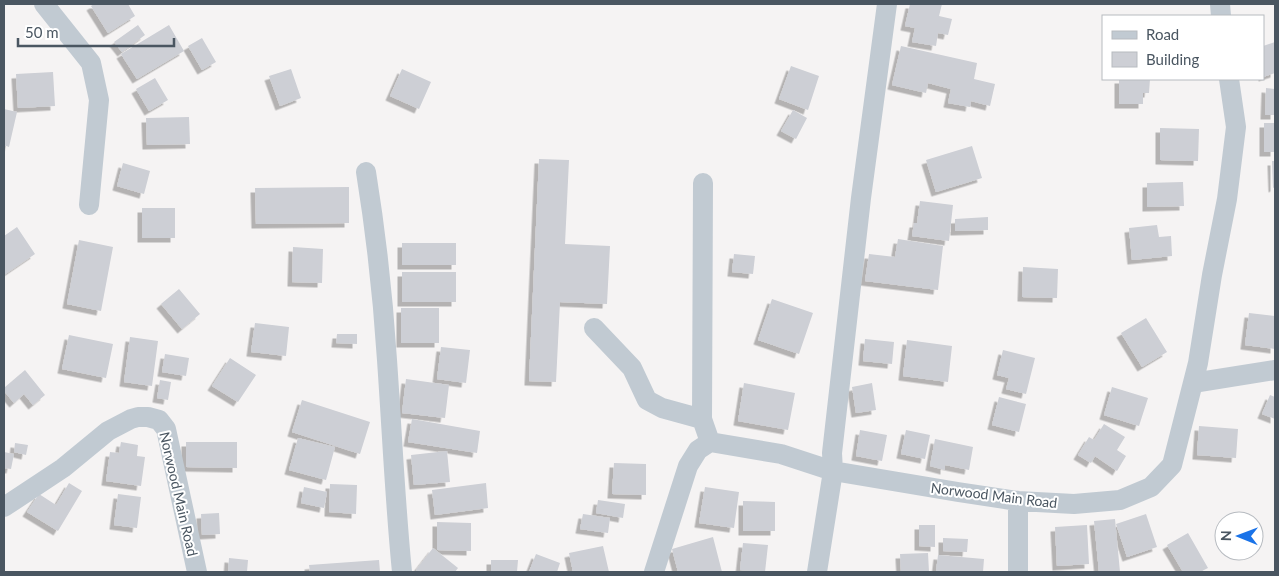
<svg xmlns="http://www.w3.org/2000/svg" width="1279" height="576" viewBox="0 0 1279 576" font-family="Lato,sans-serif">
	<defs>
		<filter id="shadow"><feDropShadow dx="-4.5" dy="4.5" stdDeviation="0" flood-color="#0004"/></filter>
	</defs>
	<rect width="100%" height="100%" fill="#f5f3f3"/>
	<path fill="#cdcfd5" filter="url(#shadow)" d="M94,4H128L135,16L108,33L91,6Z
		M910,4H942L939,16L952,19L948,35L938,33L936,46L912,42L915,28L905,26Z
		M138,25L145,35L122,52L114,42Z
		M169,25L184,51L137,79L121,54Z
		M202,38L216,62L202,70L188,46Z
		M1275,42V73L1263,77V46Z
		M901,46L977,63L974,79L995,84L990,106L971,101L970,107L948,103L951,89L928,83L926,93L892,85Z
		M791,66L819,76L808,110L779,99Z
		M291,69L301,98L280,106L269,76Z
		M402,69L431,82L419,109L390,96Z
		M53,72L55,106L18,108L16,74Z
		M155,78L168,100L149,111L136,89Z
		M1119,79H1150L1149,93H1143V104H1119Z
		M1266,88L1275,89V115H1265Z
		M4,109L17,112L9,147L4,145Z
		M793,110L807,118L796,139L781,131Z
		M189,117L190,144L147,145L146,118Z
		M1264,123H1275V152H1264Z
		M1160,128L1199,129L1198,161L1160,160Z
		M972,146L982,178L936,192L926,160Z
		M539,159L569,160L565,244L610,246L607,304L560,302L556,382L529,381Z
		M1272,161H1275V187L1273,188Z
		M123,163L150,171L144,194L117,186Z
		M1183,182L1184,206L1147,207V183Z
		M349,187V223L256,224L255,188Z
		M920,201L953,205L949,241L912,236L914,223H917Z
		M142,208H175V238H142Z
		M988,217V230L955,231V219Z
		M1157,225L1159,237L1171,236L1172,256L1132,260L1129,228Z
		M17,227L35,254L4,275V236Z
		M898,239L943,246L938,290L865,281L869,254L895,257Z
		M79,240L113,247L101,311L67,304Z
		M402,243H456V265H402Z
		M293,247L323,249L322,283L292,282Z
		M734,254L755,256L753,274L732,272Z
		M1023,267L1058,269L1057,298L1022,297Z
		M402,272H456V302H402Z
		M179,289L200,314L182,329L161,304Z
		M772,299L813,313L799,354L758,340Z
		M401,308H439V343H401Z
		M1249,313L1275,316V349L1245,345Z
		M1146,318L1167,352L1142,367L1121,333Z
		M255,323L289,327L286,356L251,352Z
		M337,334H357V344L336,343Z
		M69,335L113,344L106,378L62,369Z
		M130,337L158,341L152,386L124,382Z
		M865,339L894,342L892,364L863,361Z
		M907,340L952,346L948,382L903,376Z
		M441,347L470,350L466,383L437,379Z
		M1003,350L1035,358L1026,394L1006,389L1009,378L997,375Z
		M165,354L189,358L186,376L162,372Z
		M230,358L256,375L238,402L212,386Z
		M25,370L45,395L33,405L24,394L14,403L4,391V388Z
		M406,379L449,385L445,418L402,413Z
		M160,380L171,382L168,400L157,398Z
		M744,383L795,393L788,430L738,421Z
		M872,383L876,410L856,413L852,387Z
		M1112,387L1148,398L1139,426L1104,415Z
		M1270,395L1275,397V419L1262,414Z
		M999,397L1026,404L1019,432L992,425Z
		M302,400L370,422L360,454L292,432Z
		M412,419L480,431L477,453L408,442Z
		M1104,424L1125,437L1117,450L1126,456L1117,471L1095,456L1091,463L1078,455L1089,437L1094,440Z
		M1199,426L1238,429L1236,458L1197,455Z
		M860,430L887,435L882,461L856,456Z
		M906,430L930,435L925,459L901,454Z
		M298,438L335,447L326,480L289,470Z
		M935,439L973,447L969,470L945,465V470L930,466Z
		M121,442L138,445L137,456L145,457L141,486L106,481L110,452L119,453Z
		M186,442H237V468L186,467Z
		M15,443L28,445L26,455L14,452Z
		M447,451L450,482L414,485L411,455Z
		M4,452L14,454L11,469L4,468Z
		M614,463L646,464V495L612,494Z
		M69,483L82,491L58,531L27,512L39,494L56,505Z
		M486,483L488,508L435,515L432,490Z
		M330,484L357,485L356,514L329,512Z
		M304,487L327,492L324,508L301,503Z
		M705,487L739,492L734,528L699,523Z
		M118,494L141,497L137,528L114,525Z
		M598,500L625,504L623,518L596,513Z
		M743,501L775,502V531H743Z
		M219,513L220,534L202,535L201,514Z
		M583,514L610,518L608,533L580,529Z
		M1146,514L1157,547L1127,557L1116,524Z
		M1115,519L1120,572H1099L1094,521Z
		M437,522L471,523V551L437,550Z
		M919,525H935V547L919,546Z
		M1087,525L1089,564L1057,566L1055,527Z
		M1188,533L1208,568L1200,572H1183L1167,545Z
		M713,537L722,572H678L672,549Z
		M943,538L968,539L967,552L943,551Z
		M743,543L768,545L765,572L740,570Z
		M603,546L609,572H573L569,553Z
		M433,548L458,568L455,572H419L416,570Z
		M928,553L929,572H901L900,554Z
		M536,554L560,563L557,572H529Z
		M938,555L984,559L983,572H936Z
		M229,558L248,560L247,572H228Z
		M379,560L380,572H310L309,565Z
		M491,560H518L517,572H491Z"/>
	<g fill="none" stroke-linecap="round" stroke-linejoin="round">
		<path stroke="#c1cad2" stroke-width="20" d="M44,4L91,63L99,100L89,205
			M1220,4L1221,16
			M366,172C376,234 383,297 387,360C392,431 395,502 402,572
			M703,183L702,419L710,442
			M594,328L632,368L647,400L662,408L702,419
			M1193,383L1275,370
			M1018,501V572
			M4,507L63,468L108,431L131,419L138,417H148L159,420L166,429L197,572
			M654,572L688,466L698,450L710,442L781,454L833,471L958,492L1018,501L1074,504L1120,500L1151,487L1172,465L1198,363L1212,275L1227,199L1236,127L1229,79
			M817,572L833,471L832,453L861,198L887,4"/>
	</g>
	<g text-anchor="middle" dominant-baseline="central" stroke-width="4" stroke-linejoin="round" paint-order="stroke">
		<g font-size="14" fill="#4a5661" stroke="#fff">
			<text transform="translate(179 494) rotate(77)">Norwood Main Road</text>
			<text transform="translate(994 495) rotate(7)">Norwood Main Road</text>
		</g>
	</g>
	<rect width="1279" height="576" fill="none" stroke="#4a5661" stroke-width="10"/>
	<rect x="1102" y="15" width="162" height="65" fill="#ffffff" stroke="#b7bbc0"/>
	<rect x="1112" y="31" width="25" height="8" fill="#c1cad2" stroke="#b7bbc0"/>
	<text x="1146" y="40" font-size="15" fill="#4a5661">Road</text>
	<rect x="1112" y="52" width="25" height="15" fill="#cdcfd5" stroke="#b7bbc0"/>
	<text x="1146" y="65" font-size="15" fill="#4a5661">Building</text>
	<g transform="translate(1239 536) rotate(271)"><circle r="24" fill="#ffffff" stroke="#b7bbc0"/>
	<path d="M0-4L9 19L0 12L-9 19Z" fill="#1a73e8"/>
	<text y="-8" font-size="14" font-weight="bold" text-anchor="middle" fill="#4a5661">N</text>
	</g>
	<path d="M18 38v8h156v-8" fill="none" stroke="#4a5661" stroke-width="2.5"/>
	<text x="25" y="38" font-size="15" fill="#4a5661" stroke="#ffffff" stroke-width="4" paint-order="stroke">50 m</text>
</svg>
